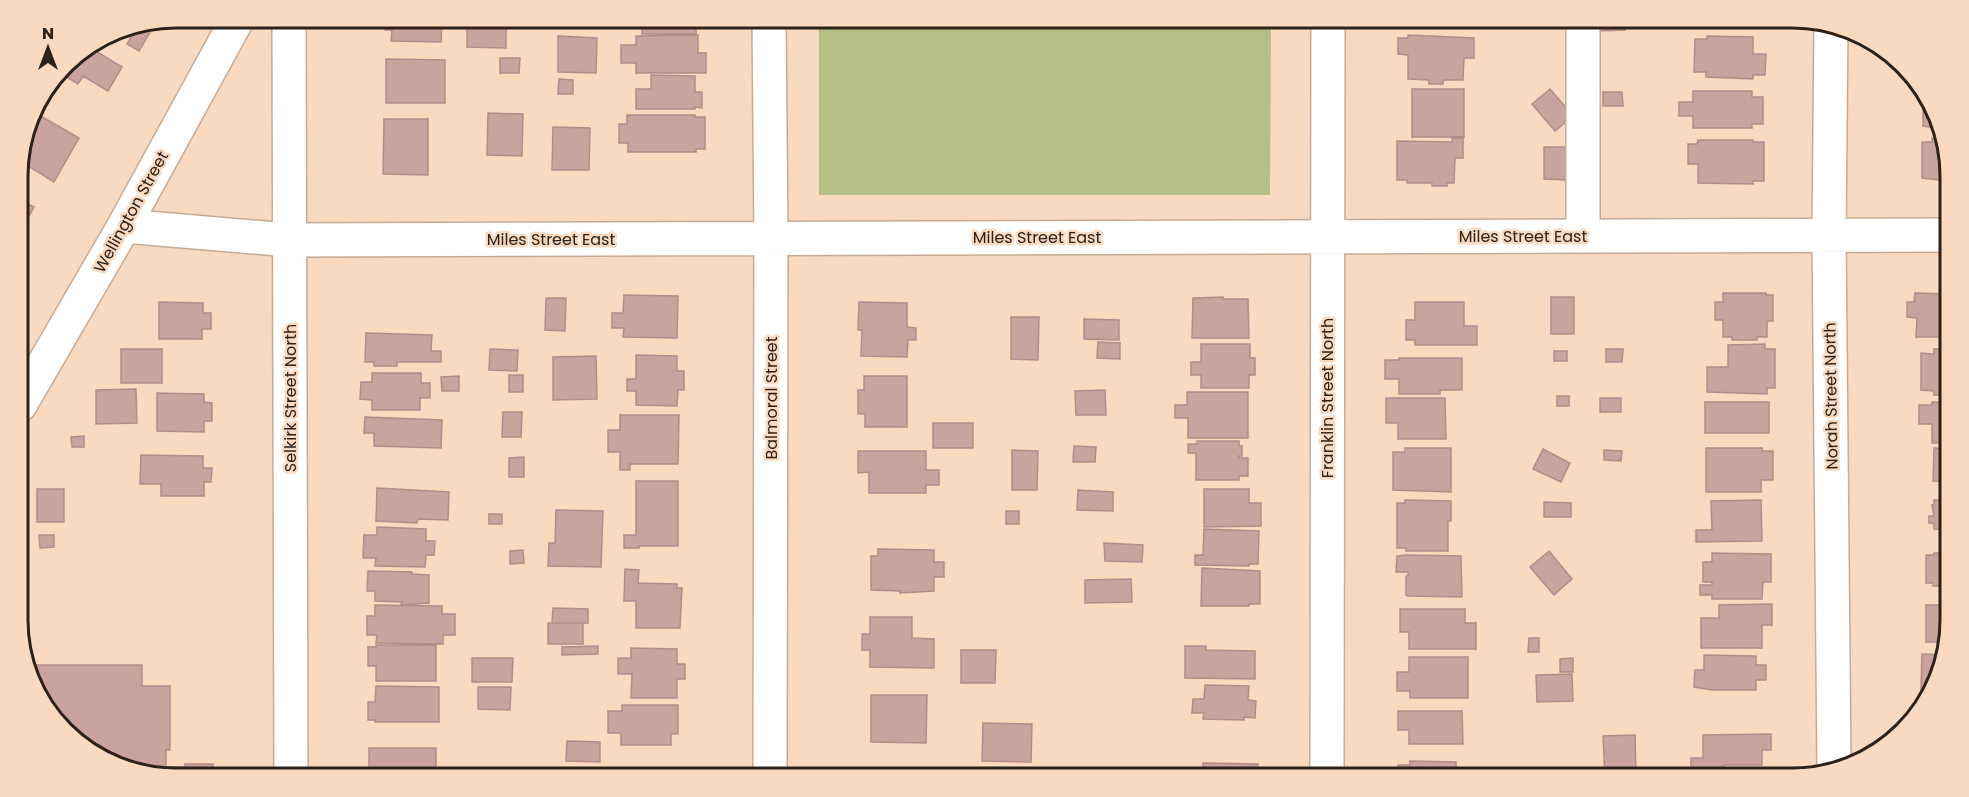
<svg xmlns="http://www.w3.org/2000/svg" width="1969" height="797" viewBox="0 0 1969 797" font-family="Poppins,sans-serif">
	<rect width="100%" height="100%" fill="#f9d9c0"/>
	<path fill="#b3bf86" d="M819,18H1271L1270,195H819Z"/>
	<path fill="#caa29e" stroke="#b38c89" stroke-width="1.5" d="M385,18H442L441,42L391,41L392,30H385Z
		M556,18H577V25H556Z
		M642,18H706V21H696V34H642Z
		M1398,18H1456V27H1409V24H1398Z
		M1596,18H1625V30L1596,31Z
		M1697,18H1765V23H1697Z
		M156,22L139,51L127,44L131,37L118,30Z
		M467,27H506V48L467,47Z
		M698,35V53H706V73H636V63H621V45H636V36Z
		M1408,35L1474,38V58H1464L1463,80H1443V84H1429V80L1408,79V55L1398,54V38H1408Z
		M558,36L597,38L596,73L558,72Z
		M1707,36L1753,37V54H1766L1765,75H1753V79L1706,77V72H1694L1695,39H1707Z
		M89,47L122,67L108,91L83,76L78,84L60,73L72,58Z
		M500,58H520L519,73H500Z
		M386,59L445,60V103H386Z
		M651,75L695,76V92H702V108L695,107V109H636V89H651Z
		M559,79L573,80V94H558Z
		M1412,89H1464V137H1412Z
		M1550,89L1573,116L1555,131L1532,104Z
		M1693,91H1752V97H1763V124H1752V128H1693V116H1679V102H1693Z
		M1603,92H1622L1623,106H1603Z
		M1923,97L1937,128L1923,126Z
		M488,113L523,114L522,156L487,155Z
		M39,115L79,138L54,182L20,161L26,138Z
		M627,115H695V117H705V149H696V152H628V143H619V124H627Z
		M384,119H428V175L383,174Z
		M553,127L590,128L589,170H552Z
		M1452,138H1463V158H1455L1454,183H1447V186H1432V183H1407V180H1397V141L1452,142Z
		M1932,138H1942L1950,155V181L1922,178V142H1932Z
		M1698,140H1753V142H1764V181H1753V184L1698,183V164H1688V144H1697Z
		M1544,147H1569V180L1544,179Z
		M19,199L34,207L19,235Z
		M1723,293H1766V295H1773V321H1767V337H1757V340H1732V337H1723V320H1715V302H1723Z
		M1915,293L1950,294V337H1916L1917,318L1907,317V302H1914Z
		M624,295L678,296L677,338L623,337L624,328H612V313H623Z
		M1223,297V299H1248L1249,338H1192L1193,298Z
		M1551,297H1574V334H1551Z
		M546,298H566L565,331L545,330Z
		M159,302L203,303V313H211V329H202V339H159Z
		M859,302L907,303V327L916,328V340H908L907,357L861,356L862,330H858Z
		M1415,302H1464V326H1477V345H1415V340H1406V320H1415Z
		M1011,317H1039L1038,360L1011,359Z
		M1084,319L1119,320V340L1084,339Z
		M366,333L432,335L431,351H441V362H397V366H374V362H365Z
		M1098,342L1120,343V359L1097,358Z
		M1201,344H1250V358H1255V375H1249V388H1201V375H1191V362H1201Z
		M1765,344V349H1775V388H1767V394L1707,392V367H1728V345Z
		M121,349H162V383H121Z
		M490,349L518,350L517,371L489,370Z
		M1606,349H1623L1622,362H1606Z
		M1934,349H1950V395H1934V391L1921,390V353L1934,354Z
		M1554,351H1567V361H1554Z
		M636,355L677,356V371H684V390H678L677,406L636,405V391H627V379H636Z
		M596,356L597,399L553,400V357Z
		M1399,358H1462V390H1440V394H1399V379H1385V360H1399Z
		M372,373H421V383H430V398H420V410H372V400L360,399L361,382H372Z
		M509,375H523V392H509Z
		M459,376V391H442L441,377Z
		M864,376H907V427H865V414H858V390H864Z
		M136,389L137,423L96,424V390Z
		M1105,390L1106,415H1076L1075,391Z
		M1187,392H1248V438H1188V418H1175V405H1187Z
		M157,393L204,394V402L212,403V421H204V432L157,431Z
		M1557,396H1569V406H1557Z
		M1386,398H1445L1446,439H1398V423H1386Z
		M1600,398H1621V412H1600Z
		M1705,402H1769V433H1705Z
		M1932,402H1950V443H1932V424H1919V405H1932Z
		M503,412H522L521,437H502Z
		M620,415H679L678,464H630V470H620V452H608V430H620Z
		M365,417L442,420L441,448L374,446V433H364Z
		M933,423H973V448H933Z
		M84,436V447H72L71,437Z
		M1197,441H1239V446H1242V456H1239V458H1248V476H1239V480H1196V453H1188V444H1197Z
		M1074,446L1096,447L1095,462H1073Z
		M1405,448H1451V492L1393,490V452H1405Z
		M1706,448H1762V451H1773V480H1761V492H1706Z
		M1934,448L1950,449L1951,482L1933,481Z
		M1543,449L1570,463L1561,482L1533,469Z
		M1012,450L1038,451L1037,490H1012Z
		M1604,450L1622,451L1621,461L1604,460Z
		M858,451H926V470H939V485H926V493H869V472L858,473Z
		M141,455L203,456V468H212L211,482H204V496H161V484H140Z
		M524,457V477H509V458Z
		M636,481H678V546H639V548H624V535H636Z
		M377,488L449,492L448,520L418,519L417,523L376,521Z
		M37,489H64V522H37Z
		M1204,489H1249V503H1261V526L1204,527Z
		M1078,490L1113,492V511L1077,510Z
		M1405,500L1451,501V521H1448V551H1406V548H1397V503H1405Z
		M1761,500L1762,541L1696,542V530H1712L1711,501Z
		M1934,500H1951V530L1934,529V523H1929V516H1934L1932,505H1934Z
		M1544,502L1571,503V517H1544Z
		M556,510L603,511L601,567L548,566L549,543H555Z
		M1006,511H1019V524H1006Z
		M489,514H502V524H489Z
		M377,527L426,529V541H435L434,555H426L425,567L375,566L376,558H363L364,535H377Z
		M1204,529L1259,531L1258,564H1249V566L1195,565V555H1203Z
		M39,535H54V547L40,548Z
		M1104,543L1143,545L1142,562L1105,561Z
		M878,549L934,550V562H944V577H934V591L900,593V591L871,590V556H878Z
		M523,550L524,563L510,564V551Z
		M1549,551L1572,579L1554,595L1530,567Z
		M1712,553L1771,554V582H1763L1762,599H1712V595H1700V585H1712V582H1703V562H1712Z
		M1934,553H1951V586H1933V583H1926V555H1934Z
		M1407,555L1461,556L1462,597L1408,596L1406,595V576H1408V572H1396L1397,556Z
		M1202,568L1260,571V604H1249V606H1201Z
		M625,569L639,570L638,583L677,584V588H682L680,628H636V601H624Z
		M368,571L412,572V574L429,575V603L401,605L402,602L375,601V591H367Z
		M1131,579L1132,602L1085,603V580Z
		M1772,604V625H1762V648H1701V618H1719V605Z
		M375,605L442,606V614H455V635H443V644L376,643L377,635H367V616H375Z
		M1926,605H1951V620L1947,642H1926Z
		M553,608L588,609V623H552Z
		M1400,609H1465V623H1476V649H1409V632H1400Z
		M870,617H912V638L934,639V668L870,667V650H862V634H870Z
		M548,623H583V644H548Z
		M1529,638H1539V652H1528Z
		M376,645H436V681H376V666H368V647H376Z
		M598,646V654L562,655V647Z
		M1185,646H1206V650L1255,651V679L1185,678Z
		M631,648L677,649V664H685V679H677V698H631L632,674H618V658H631Z
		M961,650H996L995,683H961Z
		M1922,654L1945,655L1942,672L1929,690H1921Z
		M1704,655L1756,656V665H1766V680H1756V690H1713L1694,687L1695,670H1704Z
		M1409,657H1468V698H1410V691H1397V672H1409Z
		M472,658H513L512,682H472Z
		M1573,658V672H1560V659Z
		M28,665H142V686H170V750H166V767H185V764H213V779H177L125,770L57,725Z
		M1572,674L1573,701L1537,702L1536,675Z
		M1205,685L1249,686L1248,700L1256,701L1255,718L1244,717V720L1203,719L1204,713H1192L1193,699H1204Z
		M376,686L439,687V722H375V720H368V702H375Z
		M478,687H511L510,710L478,709Z
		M871,695H927L926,743L871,742Z
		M622,705H678V734H671V745H621V733H608V711H622Z
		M1398,711H1462L1463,744H1409V730H1398Z
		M983,723L1032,724L1031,762L982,761Z
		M1771,734V750H1762V765H1724V774L1691,775V758H1703V735Z
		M1635,735L1636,775L1605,776L1603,736Z
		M567,741L600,742V762L566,761Z
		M369,748H436V779H381V770H369Z
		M1410,761L1456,762V779H1398V765H1410Z
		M1203,763L1258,764V779H1203Z"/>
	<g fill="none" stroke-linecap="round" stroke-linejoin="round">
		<defs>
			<path id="minor" d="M289,18L291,779
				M769,18L771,238L770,779
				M1831,24L1829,235L1834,767
				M124,226L289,240L1950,235
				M1583,236V18
				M20,405L124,226L238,18
				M1327,779L1328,18"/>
		</defs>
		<use href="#minor" stroke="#c8aa92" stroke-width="36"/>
		<use href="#minor" stroke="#fff" stroke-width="33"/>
	</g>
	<g text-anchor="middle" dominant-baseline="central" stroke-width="5" stroke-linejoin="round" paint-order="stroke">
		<g font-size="16" fill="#2d2219" stroke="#f9d9c0">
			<text transform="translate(131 212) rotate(-61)">Wellington Street</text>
			<text x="1523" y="236">Miles Street East</text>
			<text x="1037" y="237">Miles Street East</text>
			<text x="551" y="239">Miles Street East</text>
			<text transform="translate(1831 396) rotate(-91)">Norah Street North</text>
			<text transform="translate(290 398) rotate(-90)">Selkirk Street North</text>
			<text transform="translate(771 398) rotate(-90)">Balmoral Street</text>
			<text transform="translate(1327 398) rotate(-90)">Franklin Street North</text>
		</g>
	</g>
	<path d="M0 0H1969V797H0ZM176 28H1792A148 148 0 0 1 1940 176V620A148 148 0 0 1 1792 768H176A148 148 0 0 1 28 620V176A148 148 0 0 1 176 28Z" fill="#f9d9c0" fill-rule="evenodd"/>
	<path fill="none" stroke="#2d2219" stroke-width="3" d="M176 28H1792A148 148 0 0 1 1940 176V620A148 148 0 0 1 1792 768H176A148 148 0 0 1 28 620V176A148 148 0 0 1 176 28Z"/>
	<g transform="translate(48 48)" stroke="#f9d9c0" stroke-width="4.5" paint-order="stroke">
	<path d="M0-4.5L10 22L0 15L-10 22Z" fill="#2d2219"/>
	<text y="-9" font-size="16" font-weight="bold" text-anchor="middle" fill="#2d2219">N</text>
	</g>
</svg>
